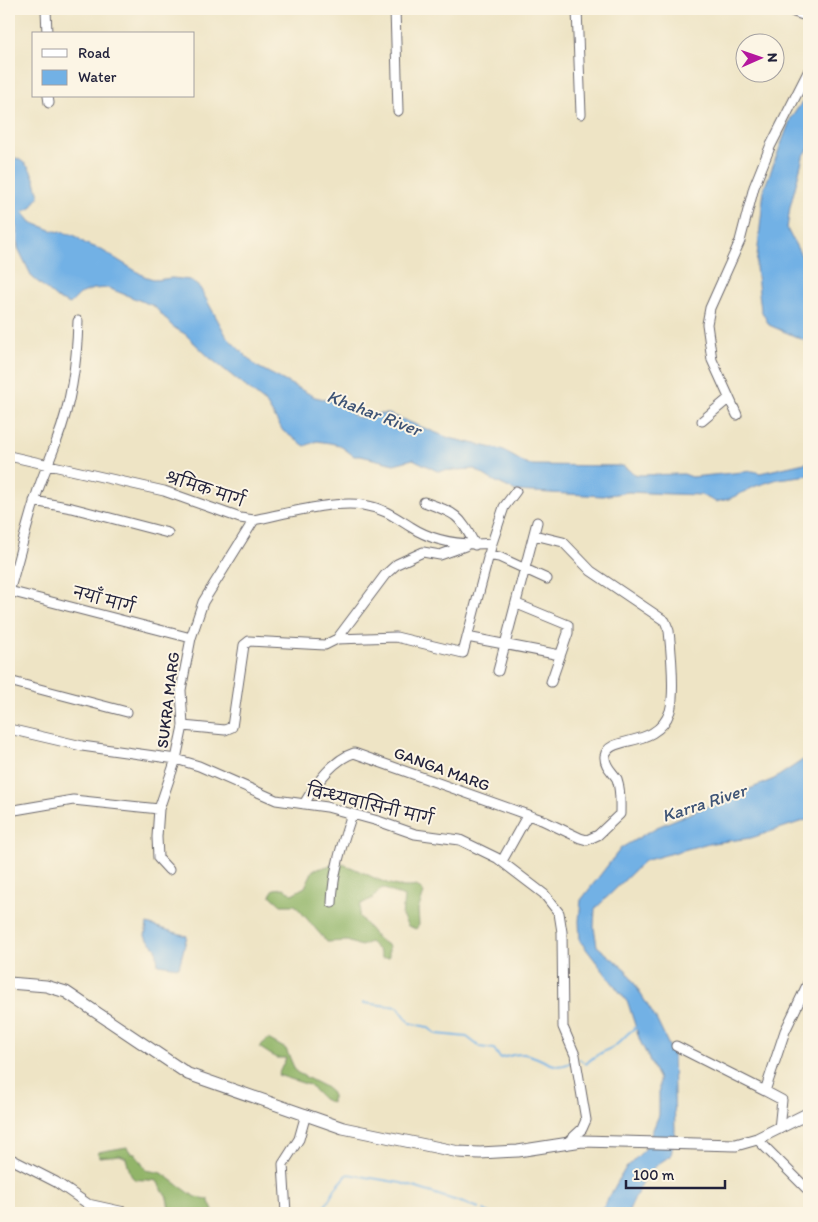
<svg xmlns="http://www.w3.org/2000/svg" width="818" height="1222" viewBox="0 0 818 1222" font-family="Itim,'Playpen Sans Deva',sans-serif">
	<rect width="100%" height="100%" fill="#fcf5e5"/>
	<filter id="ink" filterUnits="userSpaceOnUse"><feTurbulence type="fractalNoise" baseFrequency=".02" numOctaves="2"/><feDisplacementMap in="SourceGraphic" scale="10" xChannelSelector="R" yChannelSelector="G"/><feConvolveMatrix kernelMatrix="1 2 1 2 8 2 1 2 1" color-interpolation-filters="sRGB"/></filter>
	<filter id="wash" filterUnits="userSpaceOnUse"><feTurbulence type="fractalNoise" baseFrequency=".0096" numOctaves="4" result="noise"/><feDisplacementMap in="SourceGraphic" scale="20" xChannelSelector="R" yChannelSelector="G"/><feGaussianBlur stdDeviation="1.12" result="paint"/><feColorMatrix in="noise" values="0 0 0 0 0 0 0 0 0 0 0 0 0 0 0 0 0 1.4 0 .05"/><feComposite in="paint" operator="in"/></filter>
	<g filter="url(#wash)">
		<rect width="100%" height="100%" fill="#eee4c5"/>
		<path fill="#92b569" stroke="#5a6c52" d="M339,863C365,870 390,892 417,886L424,893L418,910L419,925L416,929L408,926L402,916L404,897L382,888L373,898L361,904L359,916L378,939L389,946V957L382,958L379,951L370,942L361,946L347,941L327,942L295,905H281L270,895L274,889L284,888L292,894L305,887L313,870Z
			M268,1039L286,1049L296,1072L325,1087L332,1093V1103L323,1099L309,1085L278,1075L286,1058H276L259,1047Z
			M127,1147L130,1152L135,1153L146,1170L162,1173L195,1197L208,1199L214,1213H170L167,1198L157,1181C130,1177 134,1187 126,1158L120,1155L99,1157L98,1152Z"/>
		<path fill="#72b1e5" stroke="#4a6a90" d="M809,92V148L803,157L790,207L787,229L802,257L809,266V373L806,341L769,325L761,310L756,267L764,189L791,118Z
			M9,156C31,161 34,176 39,196L31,208L23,212L31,222L51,230L74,235L86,244L100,249L144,276L156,280L172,278L190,280L200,288L227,337L256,366L315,397L337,402L348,408L354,416L360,418L376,414H389L449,438L502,450L528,465L623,466L636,475L684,474L692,477L753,471L760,473L809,462V475L778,479L756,486L729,499L716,502L701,495L670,494L628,492L603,496L516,491L492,480L475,469L437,471L413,459L394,464L361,456H354L339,445L330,443L317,441L305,446L283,431L266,403L210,358L185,334L173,327L154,306L108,288L93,289L80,294L70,304L58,299L32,277L18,248L17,226L9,216Z
			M809,756V819L751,838L705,844L644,861L595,909L594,927L597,946L626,970L656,1019L673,1054L675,1130L671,1156C645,1169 640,1188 628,1213H600L625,1169L645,1149L659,1115V1079L640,1041L628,1003L580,941L579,921L581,900L621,848L657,827L774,779Z
			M147,924L187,936L179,967L158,964L156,948L145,936Z"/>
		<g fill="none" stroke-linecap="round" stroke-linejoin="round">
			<path stroke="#72b1e5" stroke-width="2" d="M363,1003L398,1007L410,1023L427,1027L437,1034L467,1037L480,1047L494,1049L500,1058C507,1057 516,1053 524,1054C543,1056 554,1074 573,1061
				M579,1059L586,1064C595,1054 605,1052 616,1045C624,1039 627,1032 637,1027
				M484,1210L489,1213
				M321,1213L335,1189L348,1174L401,1183L479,1208"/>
		</g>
	</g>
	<g filter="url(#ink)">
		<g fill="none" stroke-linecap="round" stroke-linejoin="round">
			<defs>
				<path id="minor" d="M46,9L47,34
					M395,9L398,111
					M577,9L581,114
					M793,9L794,12L809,17
					M48,96L49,103
					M737,415L712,360L707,324L710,308L740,241L754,187L770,147L809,70
					M702,421L728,399
					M9,456L164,491L240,518L254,520C284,514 334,500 363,505C383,508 395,517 411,527C436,543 463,546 492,543L504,507L516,491
					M34,501L72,508L168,533
					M424,502C456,513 460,515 475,545
					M488,555L499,557L547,579
					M9,591L191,638
					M9,592C19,558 27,523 38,490C44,473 51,457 57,440C72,401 77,362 78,321
					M517,604L568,625V633L551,682
					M467,637L560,655
					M337,639L396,637L463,653L492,543
					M498,671L537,522
					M9,681L127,712
					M183,726L225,730L232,727L244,645L249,641L325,645L337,639L385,575L397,564L423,552L440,555L465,546
					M9,729L82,746L176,759L199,766L276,800L327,807L378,821L415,834L460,840L497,858L544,894L559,913L562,932L563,1027L575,1055L586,1120L582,1129L568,1142
					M304,804C315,785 332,760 354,753L542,820L580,838L587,840L598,835L620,814C620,803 621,790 617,779C613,772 604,766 605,756C609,734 657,750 670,711C675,694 671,650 669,631L665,621L591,571L563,542L534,535
					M9,811L73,800L159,809
					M502,861L527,816
					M169,870L158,858L157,837L159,809L176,759L183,726L181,690L191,638L203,602L254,520
					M332,903C333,872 342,844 352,814
					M676,1046L765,1091
					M779,1129L782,1100L765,1091L785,1031L809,981
					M757,1139L809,1191
					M9,1158L56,1182L88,1204L129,1213
					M286,1213L283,1164L299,1139L306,1114"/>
				<path id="major" d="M9,983L46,986L66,992L188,1074L343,1128L459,1152L480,1153L518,1151L582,1141L736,1145L757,1139L809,1113"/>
			</defs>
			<use href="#minor" stroke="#69666b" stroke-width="11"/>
			<use href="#major" stroke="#69666b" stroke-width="13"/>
			<use href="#minor" stroke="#fff" stroke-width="9"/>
			<use href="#major" stroke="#fff" stroke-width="11"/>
		</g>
	</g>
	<g text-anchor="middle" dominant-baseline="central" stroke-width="4" stroke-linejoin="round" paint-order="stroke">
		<g font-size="16" fill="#22223b" stroke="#fcf5e5">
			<text transform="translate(205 489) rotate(18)">श्रमिक मार्ग</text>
			<text transform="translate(104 600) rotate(15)">नयाँ मार्ग</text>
			<text transform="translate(168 700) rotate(-83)">SUKRA MARG</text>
			<text transform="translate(442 769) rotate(20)">GANGA MARG</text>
			<text transform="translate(370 805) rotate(13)">विन्ध्यवासिनी मार्ग</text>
		</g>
		<g font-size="18" font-style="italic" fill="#3e5476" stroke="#fcf5e5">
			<text transform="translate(374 413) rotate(21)">Khahar River</text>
			<text transform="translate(704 803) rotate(-18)">Karra River</text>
		</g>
	</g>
	<rect width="818" height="1222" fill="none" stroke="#fcf5e5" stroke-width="30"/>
	<rect x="32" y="32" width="162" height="65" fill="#fcf5e5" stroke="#a5a1a1"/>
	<rect x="42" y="49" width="25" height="8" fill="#ffffff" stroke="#a5a1a1"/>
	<text x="78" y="58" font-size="15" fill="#22223b">Road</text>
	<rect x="42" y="70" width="25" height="15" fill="#72b1e5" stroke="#a5a1a1"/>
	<text x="78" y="82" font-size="15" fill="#22223b">Water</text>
	<g transform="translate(760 58) rotate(88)"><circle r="24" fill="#fcf5e5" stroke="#a5a1a1"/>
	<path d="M0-4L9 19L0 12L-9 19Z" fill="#b5179e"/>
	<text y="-8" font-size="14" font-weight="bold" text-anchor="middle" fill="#22223b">N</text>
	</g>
	<path d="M626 1180v8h99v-8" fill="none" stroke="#22223b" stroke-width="2.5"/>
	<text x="633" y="1180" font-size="15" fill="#22223b" stroke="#fcf5e5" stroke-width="4" paint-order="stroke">100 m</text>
</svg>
